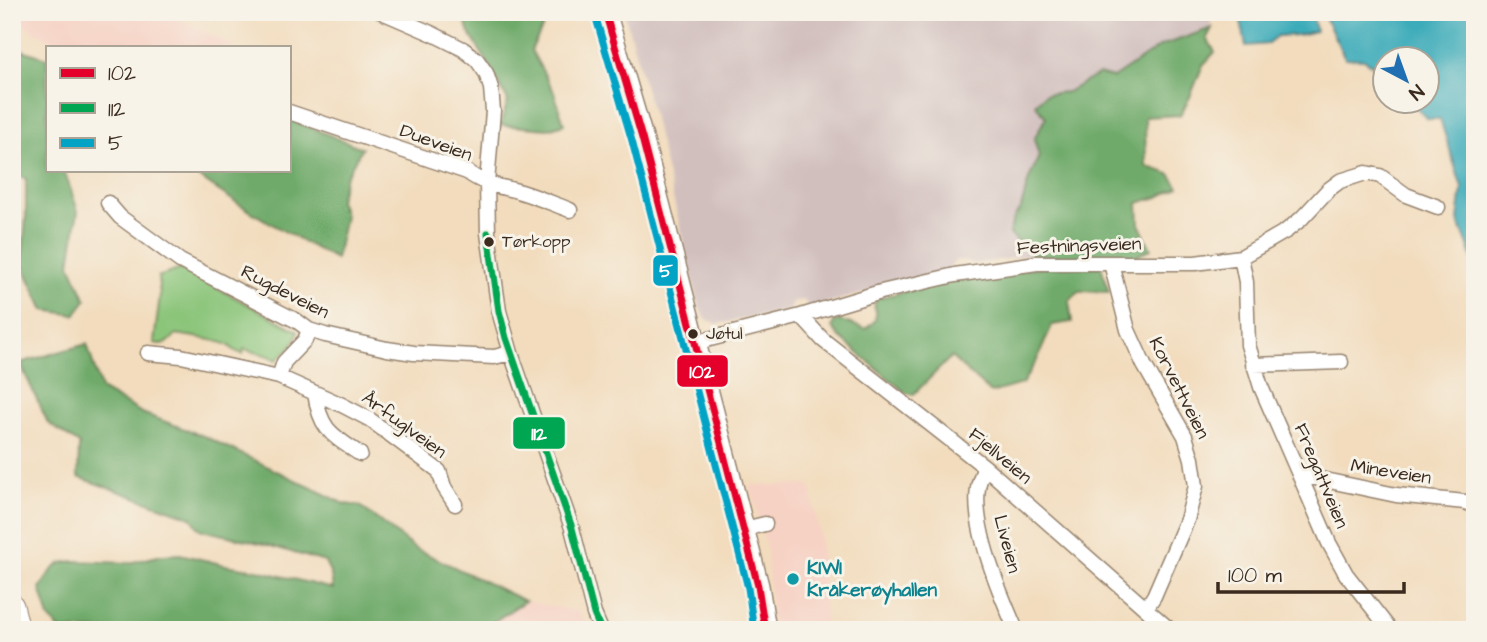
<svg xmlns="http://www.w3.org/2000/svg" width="1487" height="642" viewBox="0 0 1487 642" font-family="'Architects Daughter',sans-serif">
	<rect width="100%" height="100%" fill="#f7f3e8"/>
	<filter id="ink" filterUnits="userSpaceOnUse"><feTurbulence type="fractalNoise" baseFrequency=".0143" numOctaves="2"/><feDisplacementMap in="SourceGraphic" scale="14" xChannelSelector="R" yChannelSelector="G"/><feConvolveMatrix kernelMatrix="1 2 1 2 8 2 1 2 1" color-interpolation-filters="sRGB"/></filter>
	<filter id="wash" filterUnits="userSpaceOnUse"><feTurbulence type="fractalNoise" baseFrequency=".00686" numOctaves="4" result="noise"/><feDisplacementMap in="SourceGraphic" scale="28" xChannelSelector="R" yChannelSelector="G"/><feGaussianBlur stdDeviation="1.57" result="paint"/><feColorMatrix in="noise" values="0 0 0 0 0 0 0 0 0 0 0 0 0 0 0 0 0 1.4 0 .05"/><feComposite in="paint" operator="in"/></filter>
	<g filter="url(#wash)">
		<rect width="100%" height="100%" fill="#f2dcbd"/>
		<path fill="#f6d2c4" d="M12,12H164L236,47H62L12,18Z
			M750,485H810L820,537L826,630H772L767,551Z
			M525,601L578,611L591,630H481Z"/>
		<path fill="#d1bfbe" d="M624,12H1208L1212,28L1161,46L1113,78L1098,74L1067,92L1046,94L1035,105L1046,117L1034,139L1039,156L1029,179L1021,209L1014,218L1009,233L1032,255L973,264L968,261L956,260L946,272L815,306H807L804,300L798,301L792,303L791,307L788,310L718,324L706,319L700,309L654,119Z"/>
		<path fill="#8bc57a" stroke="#63784c" stroke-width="2" d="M181,269L298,331C296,345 286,352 276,360L269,356L244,349L243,354C232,351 235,350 228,345C221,340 187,336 176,334C169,343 165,346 154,343L160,295L158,277Z"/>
		<path fill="#70aa6a" stroke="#566a44" stroke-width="2" d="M463,12H542L544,25L531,50L554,92L564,124L548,129L500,125L508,101L489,65L468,31Z
			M1212,28L1207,38L1215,52L1203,65L1190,97L1180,115L1145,117L1146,166L1170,174L1179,187L1158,197L1138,203L1139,224L1151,249L1134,257L1107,259L1032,255L1009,233L1014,218L1021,208L1029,179L1039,156L1034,139L1046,117L1035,104L1046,94L1067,92L1099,74L1113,78L1161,46Z
			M12,47L47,58V170H64L78,211L70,264L86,300L75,315L44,310L22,264L26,217V179L12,173Z
			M289,119L362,148L345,178L339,200L345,216L336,259C285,233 235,204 189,170H289Z
			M1101,266L1109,292L1079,291L1069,301L1072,322L1052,325L1037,360L1022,384L991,393L951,357L913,395L906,393L838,336L832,327L834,322L839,320L865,329C886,315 868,315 877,298L967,277L1038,267Z
			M87,344L101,389L142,413L206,437L345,504L360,506L414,548L525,601L481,630H60L49,618L40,588L53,569L61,563L74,561L129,563L162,555L180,554L225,565L257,570L333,589L331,575L325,562L264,544L202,530L198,527L191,517L78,477L79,444L48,423L20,363Z"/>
		<path fill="#3dacba" stroke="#3c6b6c" stroke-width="2" d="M1239,12H1312L1316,31L1298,35L1277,36L1268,44L1246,46Z
			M1322,12H1475V264L1458,220L1462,188L1440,119H1427L1412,102H1428V60H1386L1385,75L1364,59L1345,58Z"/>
	</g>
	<g filter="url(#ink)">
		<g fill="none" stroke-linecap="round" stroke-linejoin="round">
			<defs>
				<path id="minor" d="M382,12L433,34L463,49L477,60L486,73L491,88L493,111L487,183L488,233L499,311L511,353L572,528L594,614L601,630
					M289,112L467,172C486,186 501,186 521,192C537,197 554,204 570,210
					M108,203L120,217L180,261L297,321L309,330L325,335L387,349L414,353L494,357L511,353
					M1241,257L1246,282L1248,345L1261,387L1329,543L1346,574L1390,630
					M1111,263L1128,330L1144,365L1185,436L1192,459L1196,486L1187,520L1154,596L1146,608
					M801,316L823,340L985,467L1170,630
					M694,343L801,316L881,292L955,275L1037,263H1195L1241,257L1286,231L1301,219L1328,190L1340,181L1366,173L1380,176L1406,195L1438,207
					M148,353L181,356L279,377L342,405L369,419L439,471L444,487L455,504
					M1253,365L1341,362
					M279,377L284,362L305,340L309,330
					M315,393C320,430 332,435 360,454
					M985,467C982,474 979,480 978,488C972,528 1000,593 1016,630
					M1301,475L1396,495L1465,502L1475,506
					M744,529L765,524"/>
				<path id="secondary" d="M605,12L642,138L758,586L765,630"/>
				<path id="primary" d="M12,606L18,630"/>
			</defs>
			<use href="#minor" stroke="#96836e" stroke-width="17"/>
			<use href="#secondary" stroke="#96836e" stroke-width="24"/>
			<use href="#primary" stroke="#96836e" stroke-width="25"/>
			<use href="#minor" stroke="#fff" stroke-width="14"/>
			<use href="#secondary" stroke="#fff" stroke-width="21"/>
			<use href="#primary" stroke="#fff" stroke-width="23"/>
			<defs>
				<path id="bus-1" d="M605,12L642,138L758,586L765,630"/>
				<path id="bus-2" d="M488,233L499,311L506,338L572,528L594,614L601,630"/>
				<path id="bus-3" d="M595,15L632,141L748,588L754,630"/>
			</defs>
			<use href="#bus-1" stroke="#f7f3e8" stroke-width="12"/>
			<use href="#bus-2" stroke="#f7f3e8" stroke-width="12"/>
			<use href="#bus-3" stroke="#f7f3e8" stroke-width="12"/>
			<use href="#bus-1" stroke="#e4002b" stroke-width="7"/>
			<use href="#bus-2" stroke="#00a651" stroke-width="7"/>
			<use href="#bus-3" stroke="#03a3c5" stroke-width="7"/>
		</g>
	</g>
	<g fill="#3b2a1e" stroke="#f7f3e8" stroke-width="2.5">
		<circle cx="489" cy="242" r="6"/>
		<circle cx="693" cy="334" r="6"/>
	</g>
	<circle fill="#0f9aa8" stroke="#f7f3e8" stroke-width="2.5" cx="793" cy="579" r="7"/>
	<g text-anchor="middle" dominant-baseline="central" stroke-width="6" stroke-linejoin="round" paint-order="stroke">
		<g font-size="17" fill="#3b2a1e" stroke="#f7f3e8" text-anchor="start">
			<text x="502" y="242">Tørkopp</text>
			<text x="706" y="334">Jøtul</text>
		</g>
		<g font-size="19" fill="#3b2a1e" stroke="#f7f3e8">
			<text transform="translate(436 143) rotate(20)">Dueveien</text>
			<text transform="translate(1079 246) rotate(-2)">Festningsveien</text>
			<text transform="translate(285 292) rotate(27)">Rugdeveien</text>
			<text transform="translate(1179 388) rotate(63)">Korvettveien</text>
			<text transform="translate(404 425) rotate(36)">Årfuglveien</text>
			<text transform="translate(1000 456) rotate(40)">Fjellveien</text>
			<text transform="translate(1391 472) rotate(9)">Mineveien</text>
			<text transform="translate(1321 476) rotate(67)">Fregattveien</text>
			<text transform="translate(1007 544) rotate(75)">Liveien</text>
		</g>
		<g font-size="19" font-weight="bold" fill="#0d838f" stroke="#f7f3e8" text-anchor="start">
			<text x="807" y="568">KIWI<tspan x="807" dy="22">Kråkerøyhallen</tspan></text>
		</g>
	</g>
	<g stroke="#f7f3e8" stroke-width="2.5">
		<rect x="652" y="254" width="27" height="33" rx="7" fill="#03a3c5"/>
		<rect x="676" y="354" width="53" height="34" rx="7" fill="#e4002b"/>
		<rect x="512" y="416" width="54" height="34" rx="7" fill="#00a651"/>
	</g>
	<g font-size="19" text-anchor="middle" font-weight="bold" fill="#fff">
		<text x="666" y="277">5</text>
		<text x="702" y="378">102</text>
		<text x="539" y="440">112</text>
	</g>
	<rect width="1487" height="642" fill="none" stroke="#f7f3e8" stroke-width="42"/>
	<rect x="46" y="46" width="245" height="126" fill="#f7f3e8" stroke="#aca397" stroke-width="2"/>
	<rect x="60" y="68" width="35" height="10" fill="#e4002b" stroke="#aca397" stroke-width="2"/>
	<text x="108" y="80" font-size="21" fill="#3b2a1e">102</text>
	<rect x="60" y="103" width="35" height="10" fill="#00a651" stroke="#aca397" stroke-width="2"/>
	<text x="108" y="116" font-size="21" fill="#3b2a1e">112</text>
	<rect x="60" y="138" width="35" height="10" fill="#03a3c5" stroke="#aca397" stroke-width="2"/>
	<text x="108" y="150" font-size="21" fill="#3b2a1e">5</text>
	<g transform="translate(1406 80) rotate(139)"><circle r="33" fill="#f7f3e8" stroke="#aca397" stroke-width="2"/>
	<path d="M0-5L12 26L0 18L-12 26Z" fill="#1f6fb2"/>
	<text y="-10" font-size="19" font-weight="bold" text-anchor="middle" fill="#3b2a1e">N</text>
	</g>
	<path d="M1218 582v10h186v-10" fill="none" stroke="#3b2a1e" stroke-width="3.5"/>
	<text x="1228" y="582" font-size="21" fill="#3b2a1e" stroke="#f7f3e8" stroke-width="5" paint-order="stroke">100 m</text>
</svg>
